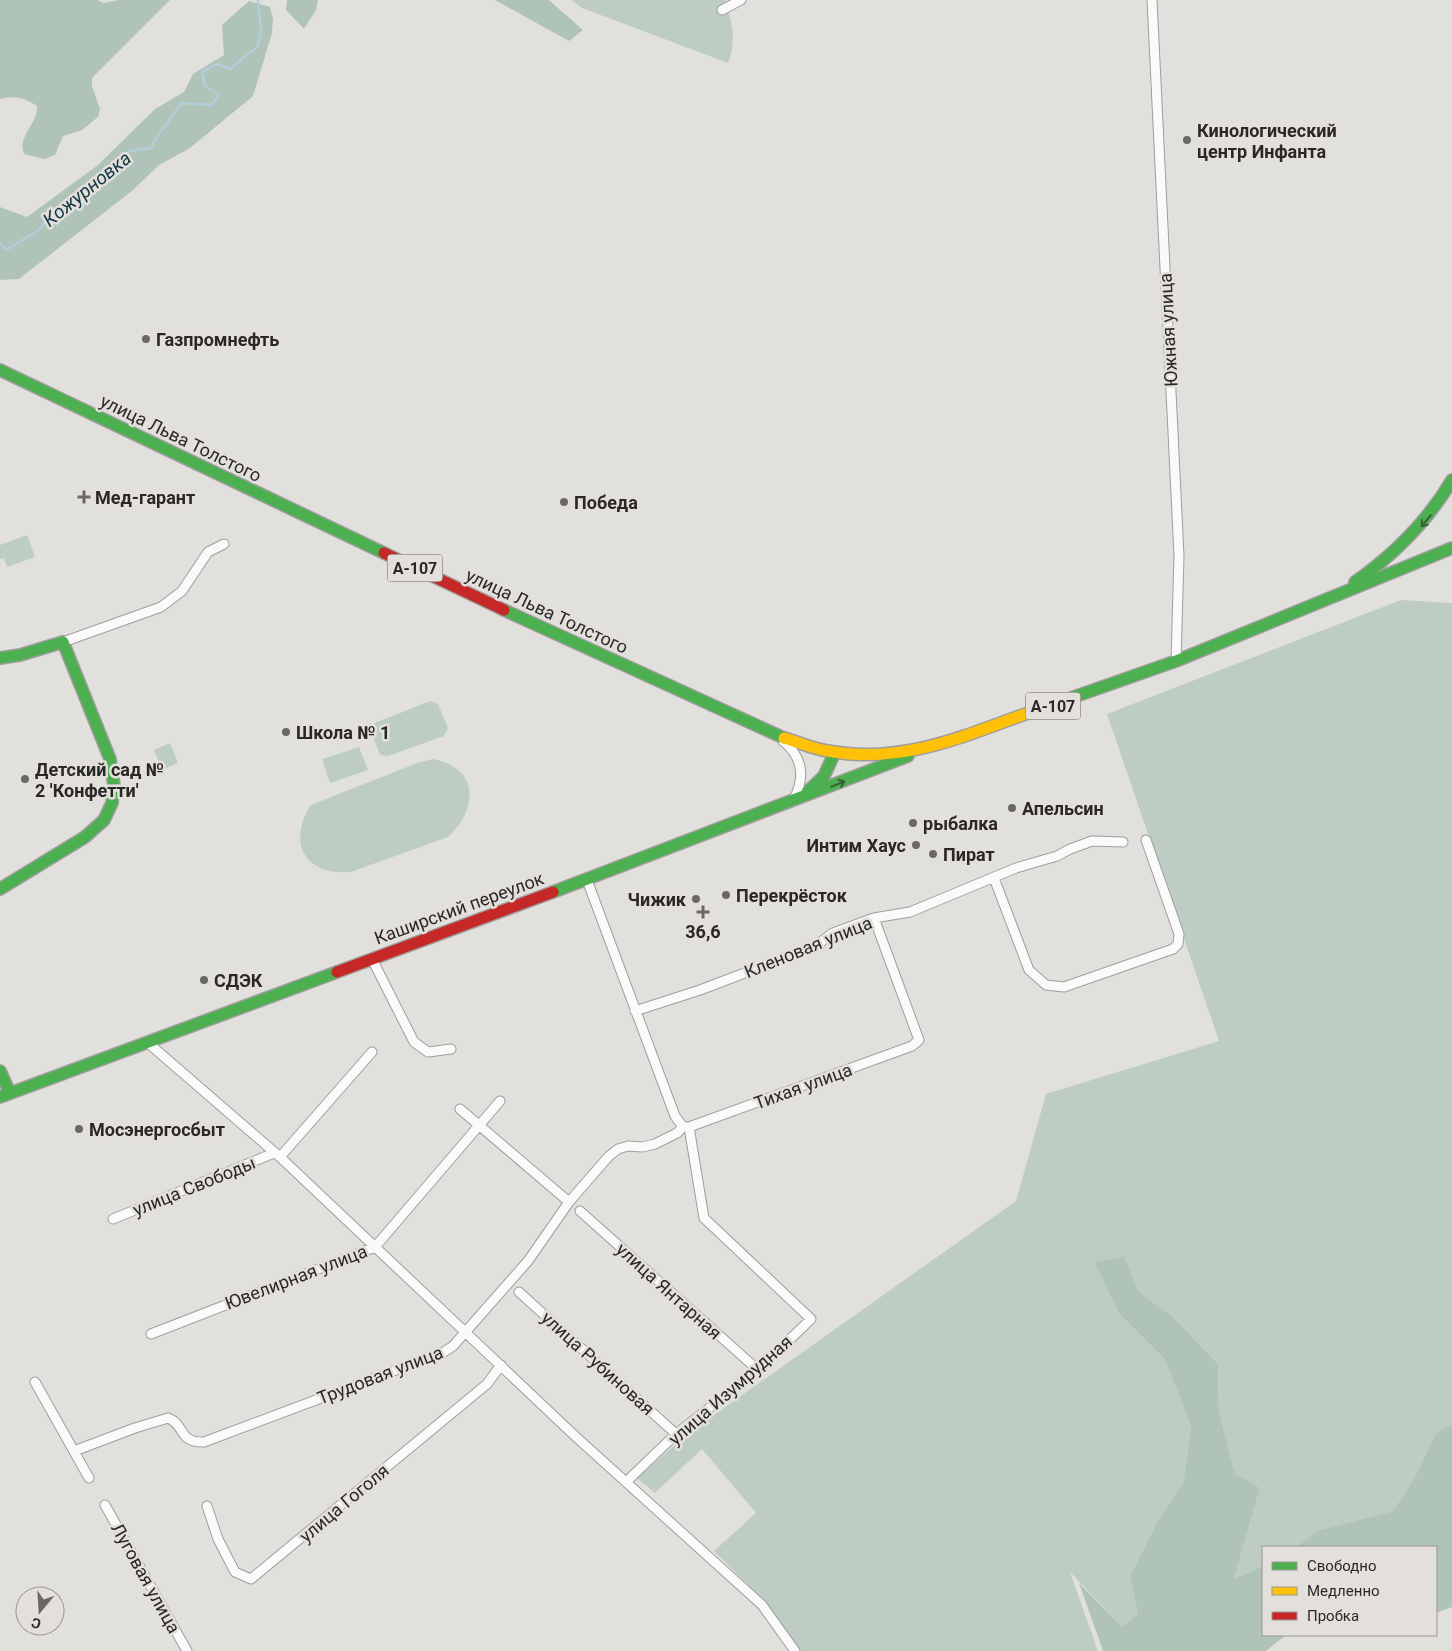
<svg xmlns="http://www.w3.org/2000/svg" width="1452" height="1651" viewBox="0 0 1452 1651" font-family="Roboto,sans-serif">
	<rect width="100%" height="100%" fill="#e2e0dd"/>
	<path fill="#bdcdc3" d="M571,0H725C732,22 737,41 728,63L582,8Z
		M27,535L35,557L7,567L4,558L0,559V545Z
		M1401,600L1452,603V1424L1436,1433L1415,1477L1393,1511L1318,1531L1296,1547H1263V1566L1234,1579L1260,1488L1235,1475L1219,1413L1218,1364L1174,1318L1138,1291L1125,1256L1094,1262L1120,1315L1165,1360L1191,1426L1185,1482L1155,1526L1130,1576L1138,1614L1122,1627L1070,1572L1098,1651H797L762,1599L714,1551L756,1513L702,1449L655,1493L637,1478L690,1432L1016,1201L1046,1094L1219,1041L1107,714Z
		M430,701L438,704L448,728L444,736L388,756L380,755L371,731L375,723Z
		M170,743L178,763L162,770L154,750Z
		M359,747L368,770L330,783L322,759Z
		M433,759C479,768 479,808 448,837L351,872C306,876 286,844 311,805L417,763Z"/>
	<path fill="#b0c3b8" d="M0,0H97L104,3L119,0H170L92,78V86L100,109L98,117L82,130L63,136L55,155L44,159L24,154C17,136 38,124 37,106C25,98 14,95 0,99Z
		M287,0H318L316,10L304,29L286,10Z
		M495,0H549L583,30L569,41Z
		M249,1L270,7L273,19L272,33L253,96L190,148L159,165L133,190L19,279L0,280V207L27,217L98,165L155,109L184,92L193,74L224,55L222,25Z
		M1125,1256L1138,1291L1174,1318L1218,1364L1219,1413L1235,1474L1260,1488L1234,1579L1263,1566V1635H1286L1266,1651H1103L1079,1583L1122,1627L1138,1614L1130,1576L1155,1526L1184,1482L1191,1426L1165,1360L1120,1315L1094,1262Z
		M1452,1424V1607L1436,1613V1547H1296L1317,1531L1393,1511L1415,1477L1436,1433Z"/>
	<g fill="none" stroke-linecap="round" stroke-linejoin="round">
		<path stroke="#b2ced9" stroke-width="2.5" d="M0,243L6,250L36,232L51,218L78,201L97,181L116,166L129,151L151,148C158,131 172,120 181,103L212,105L219,94L205,86L202,72L217,64L230,69L258,46L261,28L258,0"/>
		<defs>
			<path id="street" d="M1152,0L1179,556L1176,661
				M722,10L741,0
				M63,642L161,607L182,591L208,552L224,544
				M783,741C804,758 805,779 793,801
				M994,878L1029,970L1046,985L1064,987L1173,949L1178,944L1179,934L1146,840
				M587,880L675,1116L683,1127
				M372,959L414,1042L428,1052L451,1049
				M635,1011L700,990L797,953L818,944L833,933L874,918L910,912L1016,868L1057,856L1070,849L1092,841L1123,842
				M147,1042L280,1157L575,1436L762,1605L795,1651
				M460,1109L569,1202
				M684,1127H689L912,1046L919,1040L874,918
				M280,1157L372,1052
				M580,1211L758,1370
				M113,1219L274,1153
				M519,1292L676,1434
				M151,1334L375,1247L500,1101
				M35,1382L89,1478
				M74,1451L135,1428L168,1418C186,1425 178,1443 204,1442L444,1352L453,1346L528,1261L569,1202L609,1156L618,1149L628,1146L642,1147L655,1144L677,1133L683,1127
				M627,1481L676,1434L758,1370L811,1319L704,1218L689,1127
				M105,1505L187,1651
				M207,1506L218,1539L235,1572L251,1579L487,1384L501,1365"/>
			<path id="fast" d="M0,370L384,553
				M1355,582C1395,554 1427,522 1452,480
				M504,610L784,738
				M0,658L20,655L63,642L110,759L114,786L112,803L104,820L85,837L0,889
				M1031,712L1176,661L1452,548
				M807,792L824,776L835,752
				M553,892L908,756
				M0,1071L10,1093
				M0,1097L337,972"/>
			<path id="slow" d="M784,738C798,742 813,749 828,751C902,765 963,736 1031,712"/>
			<path id="jam" d="M384,553L504,610
				M337,972L553,892"/>
		</defs>
		<use href="#street" stroke="#9f9e9c" stroke-width="11"/>
		<use href="#fast" stroke="#9f9e9c" stroke-width="14"/>
		<use href="#slow" stroke="#9f9e9c" stroke-width="14"/>
		<use href="#jam" stroke="#9f9e9c" stroke-width="14"/>
		<use href="#street" stroke="#fbfafa" stroke-width="9"/>
		<use href="#fast" stroke="#4caf50" stroke-width="11"/>
		<use href="#slow" stroke="#ffc107" stroke-width="11"/>
		<use href="#jam" stroke="#c62828" stroke-width="11"/>
	</g>
	<defs><path id="oneway-shaft" d="M-6 0H5M1.5-3L5.5 0L1.5 3" fill="none" stroke-width="1.6" stroke-linecap="round" stroke-linejoin="round" transform="scale(1.25)"/></defs>
	<g stroke="#385e37">
		<use href="#oneway-shaft" transform="translate(1426 521) rotate(129)"/>
		<use href="#oneway-shaft" transform="translate(838 784) rotate(-22)"/>
	</g>
	<g fill="#6a6867" stroke="#e3e0dc" stroke-width="2">
		<circle cx="1187" cy="140" r="5"/>
		<circle cx="146" cy="339" r="5"/>
		<path d="M81.5 489.5h5v5h5v5h-5v5h-5v-5h-5v-5h5z"/>
		<circle cx="564" cy="502" r="5"/>
		<circle cx="286" cy="732" r="5"/>
		<circle cx="25" cy="779" r="5"/>
		<circle cx="1012" cy="808" r="5"/>
		<circle cx="913" cy="823" r="5"/>
		<circle cx="916" cy="845" r="5"/>
		<circle cx="933" cy="854" r="5"/>
		<circle cx="726" cy="895" r="5"/>
		<circle cx="696" cy="899" r="5"/>
		<path d="M700.5 904.5h5v5h5v5h-5v5h-5v-5h-5v-5h5z"/>
		<circle cx="204" cy="980" r="5"/>
		<circle cx="79" cy="1129" r="5"/>
	</g>
	<g text-anchor="middle" dominant-baseline="central" stroke-width="5" stroke-linejoin="round" paint-order="stroke">
		<g fill="#e3e0dc" stroke="#625f5d" stroke-width="1">
			<rect x="387.5" y="554.5" width="55" height="27" rx="4"/>
			<rect x="1025.5" y="692.5" width="55" height="27" rx="4"/>
		</g>
		<g font-size="16" font-weight="bold" fill="#2a2827">
			<text x="415" y="568">А-107</text>
			<text x="1053" y="706">А-107</text>
		</g>
		<g font-size="18" font-weight="bold" fill="#2a2827" stroke="#e3e0dc" text-anchor="start">
			<text x="1197" y="130">Кинологический<tspan x="1197" dy="21">центр Инфанта</tspan></text>
			<text x="156" y="339">Газпромнефть</text>
			<text x="95" y="497">Мед-гарант</text>
			<text x="574" y="502">Победа</text>
			<text x="296" y="732">Школа № 1</text>
			<text x="35" y="769">Детский сад №<tspan x="35" dy="21">2 'Конфетти'</tspan></text>
			<text x="1022" y="808">Апельсин</text>
			<text x="923" y="823">рыбалка</text>
			<text x="906" y="845" text-anchor="end">Интим Хаус</text>
			<text x="943" y="854">Пират</text>
			<text x="736" y="895">Перекрёсток</text>
			<text x="686" y="899" text-anchor="end">Чижик</text>
			<text x="703" y="931" text-anchor="middle">36,6</text>
			<text x="214" y="980">СДЭК</text>
			<text x="89" y="1129">Мосэнергосбыт</text>
		</g>
		<g font-size="18" fill="#2a2827" stroke="#e3e0dc">
			<text transform="translate(1168 330) rotate(-93)">Южная улица</text>
			<text transform="translate(181 438) rotate(26)">улица Льва Толстого</text>
			<text transform="translate(547 611) rotate(25)">улица Льва Толстого</text>
			<text transform="translate(459 908) rotate(-20)">Каширский переулок</text>
			<text transform="translate(808 947) rotate(-22)">Кленовая улица</text>
			<text transform="translate(803 1086) rotate(-20)">Тихая улица</text>
			<text transform="translate(194 1186) rotate(-22)">улица Свободы</text>
			<text transform="translate(296 1277) rotate(-21)">Ювелирная улица</text>
			<text transform="translate(669 1291) rotate(42)">улица Янтарная</text>
			<text transform="translate(598 1363) rotate(42)">улица Рубиновая</text>
			<text transform="translate(380 1375) rotate(-21)">Трудовая улица</text>
			<text transform="translate(730 1390) rotate(-41)">улица Изумрудная</text>
			<text transform="translate(344 1503) rotate(-40)">улица Гоголя</text>
			<text transform="translate(146 1578) rotate(61)">Луговая улица</text>
		</g>
		<g font-size="19" font-style="italic" fill="#113643" stroke="#e3e0dc">
			<text transform="translate(87 189) rotate(-39)">Кожурновка</text>
		</g>
	</g>
	<rect x="1262" y="1546" width="175" height="90" fill="#e3e0dc" stroke="#999694"/>
	<rect x="1272" y="1562" width="25" height="8" fill="#4caf50" stroke="#999694"/>
	<text x="1307" y="1571" font-size="15" fill="#2a2827">Свободно</text>
	<rect x="1272" y="1587" width="25" height="8" fill="#ffc107" stroke="#999694"/>
	<text x="1307" y="1596" font-size="15" fill="#2a2827">Медленно</text>
	<rect x="1272" y="1612" width="25" height="8" fill="#c62828" stroke="#999694"/>
	<text x="1307" y="1621" font-size="15" fill="#2a2827">Пробка</text>
	<g transform="translate(40 1611) rotate(198)"><circle r="24" fill="#e3e0dc" stroke="#999694"/>
	<path d="M0-4L9 19L0 12L-9 19Z" fill="#6a6867"/>
	<text y="-8" font-size="14" font-weight="bold" text-anchor="middle" fill="#2a2827">С</text>
	</g>
</svg>
